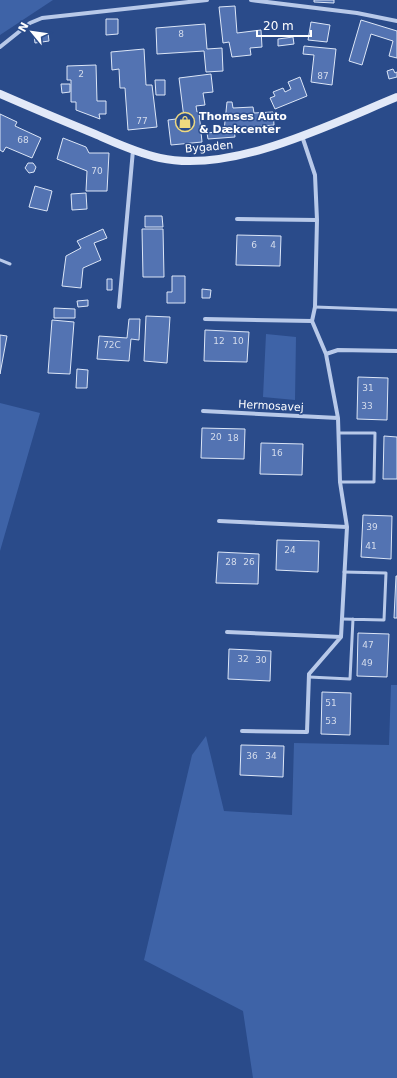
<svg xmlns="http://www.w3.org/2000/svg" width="397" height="1078" viewBox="0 0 397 1078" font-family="'DejaVu Sans',sans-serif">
	<rect width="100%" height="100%" fill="#2a4b8a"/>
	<path fill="#3e63a7" d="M0,0H53L0,35Z
		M266,334L296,337L295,400L263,397Z
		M0,403L40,413L0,551Z
		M391,685H397V1078H253L243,1011L144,960L192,755L206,736L224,811L292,815L294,743L389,745Z"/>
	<path fill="#5373b2" stroke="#dce6f7" d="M314,0H334V3L314,2Z
		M235,6L237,33L261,30L262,47L250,48L251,55L232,57L229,42L223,43L219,7Z
		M106,19H118V34L106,35Z
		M361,20L397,31V58L389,56L393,41L371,34L362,65L349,61Z
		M311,22L330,25L327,42L308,40Z
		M205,24L207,49L222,48L223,71L206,72L204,51L157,54L156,28Z
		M48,33L49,41L35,43L34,35Z
		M293,37L294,44L278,46V39Z
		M304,46L336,49L332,85L311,82L314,55L303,54Z
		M144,49L146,85H152L157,127L128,130L125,88H120L119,69L112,70L111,52Z
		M96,65L97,101H106V114H99L100,119L76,110V102H71V80H67V66Z
		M393,69L395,73L397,72V77L389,79L387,71Z
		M211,74L213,92L203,93L205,105L196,106L197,112H199L202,142L171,145L168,120L184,118L179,78Z
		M300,77L307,96L275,109L270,98L275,96L273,92L283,88L285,92L291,89L288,82Z
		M155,80H165V95H156Z
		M61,84H70V92L62,93Z
		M227,102H232L233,108L253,107L254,113L273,112L274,125L234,129L235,137L208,139L207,133L224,131Z
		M0,114L17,122L15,126L41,138L32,158L6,147L3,152L0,150Z
		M63,138L86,147L89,153H109L107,191H86L87,171L57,159Z
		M28,163H33L36,167L34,172L29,173L25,168Z
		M35,186L52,191L47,211L29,207Z
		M86,193L87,209L72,210L71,194Z
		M145,216H162L163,227H145Z
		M103,229L107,238L94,243L101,260L83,268L81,288L62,286L66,256L81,248L77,241Z
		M142,229H163L164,277H143Z
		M237,235L281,236L280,266L236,265Z
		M172,276H185V303H167V292H172Z
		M107,279H112V290H107Z
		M202,289L211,290L210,298H202Z
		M88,300V306L78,307L77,301Z
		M54,308L75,309V318H54Z
		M146,316L170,317L167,363L144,361Z
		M129,319H140L139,340L131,339L129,361L97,359L99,336L127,338Z
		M52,320L74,322L70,374L48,373Z
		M205,330L249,332L247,362L204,361Z
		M0,335L7,336L0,374Z
		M77,369L88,370L87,388H76Z
		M358,377L388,378L387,420L357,419Z
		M202,428L245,429L244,459L201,458Z
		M384,436L397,437V479H383Z
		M261,443L303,444L302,475L260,474Z
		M363,515L392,516L391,559L361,557Z
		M277,540L319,541L318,572L276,570Z
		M218,552L259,554L258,584L216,583Z
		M396,576H397V618H394Z
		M358,633L389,634L387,677L357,676Z
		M229,649L271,651L270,681L228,679Z
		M322,692L351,693L350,735L321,734Z
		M241,745L284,746L283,777L240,775Z"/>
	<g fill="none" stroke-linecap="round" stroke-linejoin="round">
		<path stroke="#b8c9e9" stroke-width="3" d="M0,260L10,264
			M315,307L397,310
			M339,433H375L374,482H340
			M342,619L384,620L386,573L344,572
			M309,677L350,679L353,619"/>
		<path stroke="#b8c9e9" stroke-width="4" d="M251,0L357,13L397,21
			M0,47L30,23L42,18L207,0
			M237,219L317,220
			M119,307L133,150
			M205,319L312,321
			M326,354L338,350L397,351
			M203,411L338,418
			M219,521L347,527
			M227,632L341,637
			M242,731L307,732L309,674L341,637L347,527L340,482L338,418L326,354L312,321L315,307L317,220L315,175L302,136"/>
		<path stroke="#e2e9f8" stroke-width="8" d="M0,94C32,108 63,121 95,134C116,143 137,153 160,158C232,174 331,124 397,97"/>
	</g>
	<defs>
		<symbol id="shop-ring" viewBox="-11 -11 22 22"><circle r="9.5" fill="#2a4b8a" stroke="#f0da7f" stroke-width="1.5"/><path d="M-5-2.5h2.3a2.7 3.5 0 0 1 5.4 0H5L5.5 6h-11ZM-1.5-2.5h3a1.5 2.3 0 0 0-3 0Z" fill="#f0da7f"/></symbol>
	</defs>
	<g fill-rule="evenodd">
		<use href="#shop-ring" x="174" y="111" width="22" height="22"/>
	</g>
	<g text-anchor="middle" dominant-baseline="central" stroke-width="3" stroke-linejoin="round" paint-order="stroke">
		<g font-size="9" fill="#d4dcec">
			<text x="181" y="34">8</text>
			<text x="81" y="74">2</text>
			<text x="323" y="76">87</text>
			<text x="142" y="121">77</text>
			<text x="23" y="140">68</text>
			<text x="97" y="171">70</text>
			<text x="254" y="245">6</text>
			<text x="273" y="245">4</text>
			<text x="219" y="341">12</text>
			<text x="238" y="341">10</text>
			<text x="112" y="345">72C</text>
			<text x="368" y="388">31</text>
			<text x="367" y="406">33</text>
			<text x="216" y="437">20</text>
			<text x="233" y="438">18</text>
			<text x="277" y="453">16</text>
			<text x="372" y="527">39</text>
			<text x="371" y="546">41</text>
			<text x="290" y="550">24</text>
			<text x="231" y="562">28</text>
			<text x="249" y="562">26</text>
			<text x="368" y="645">47</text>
			<text x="243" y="659">32</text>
			<text x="261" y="660">30</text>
			<text x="367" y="663">49</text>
			<text x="331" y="703">51</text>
			<text x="331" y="721">53</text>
			<text x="252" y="756">36</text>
			<text x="271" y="756">34</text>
		</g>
		<g font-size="11" font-weight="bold" fill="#fff" stroke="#2a4b8a" text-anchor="start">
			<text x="199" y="116">Thomses Auto<tspan x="199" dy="13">&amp; Dækcenter</tspan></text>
		</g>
		<g font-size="11" fill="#fff" stroke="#2a4b8a">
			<text transform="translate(209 147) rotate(-5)">Bygaden</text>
			<text transform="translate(271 406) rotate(3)">Hermosavej</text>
		</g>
	</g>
	<g transform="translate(32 32) rotate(299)" stroke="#2a4b8a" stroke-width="3" paint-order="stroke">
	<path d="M0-3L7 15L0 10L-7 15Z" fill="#ffffff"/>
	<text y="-6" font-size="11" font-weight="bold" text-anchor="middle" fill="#ffffff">N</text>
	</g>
	<path d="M257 30v6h54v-6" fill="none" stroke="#ffffff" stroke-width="2"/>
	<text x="263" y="30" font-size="12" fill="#ffffff" stroke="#2a4b8a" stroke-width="3" paint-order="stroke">20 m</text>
</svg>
